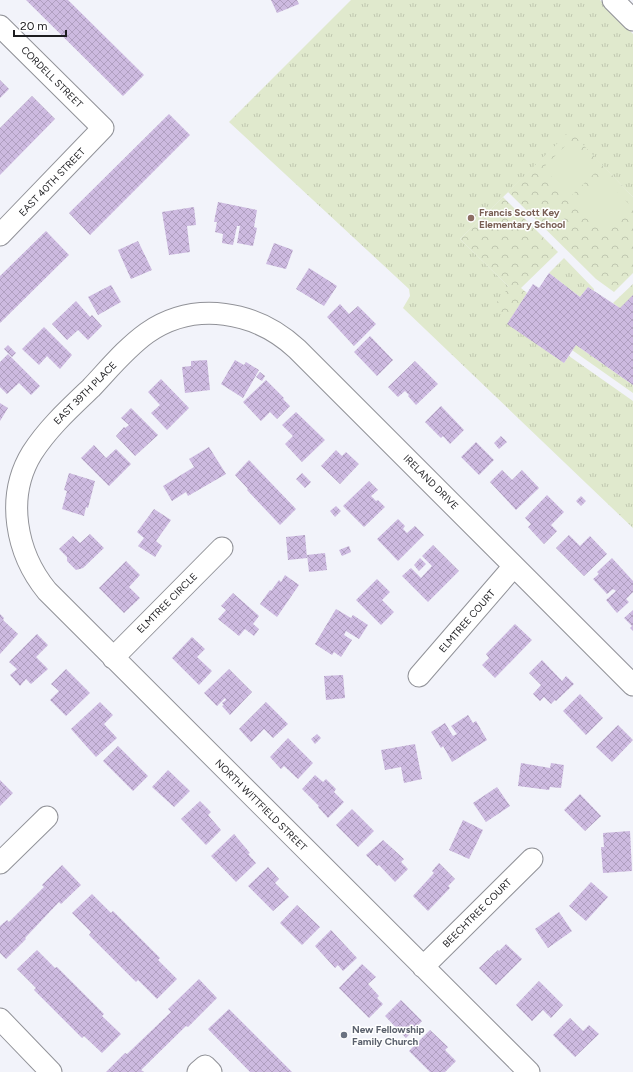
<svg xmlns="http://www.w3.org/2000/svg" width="633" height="1072" viewBox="0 0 633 1072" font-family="Figtree,sans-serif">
	<defs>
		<pattern id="grass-tufts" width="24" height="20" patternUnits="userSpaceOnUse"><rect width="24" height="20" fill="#e0e9cd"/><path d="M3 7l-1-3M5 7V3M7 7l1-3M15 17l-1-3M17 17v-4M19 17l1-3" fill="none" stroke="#c0c7b0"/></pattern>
		<pattern id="park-crowns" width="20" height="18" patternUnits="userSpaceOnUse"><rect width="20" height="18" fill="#e0e9cd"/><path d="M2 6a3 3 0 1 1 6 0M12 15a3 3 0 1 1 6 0" fill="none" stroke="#c0c7b0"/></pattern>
		<pattern id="building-cross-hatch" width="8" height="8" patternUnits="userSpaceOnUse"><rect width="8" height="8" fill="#cdbae0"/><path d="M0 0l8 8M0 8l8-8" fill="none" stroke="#b09fc0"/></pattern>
	</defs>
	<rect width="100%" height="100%" fill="#f2f3fa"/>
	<path fill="url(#grass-tufts)" d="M351,0H600L633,34V197L570,132L460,239L509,287L510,320L508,324L564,363L569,356L633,401V528L403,308L410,296L409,289L229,122Z
		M564,258L594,289V291L588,287L580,297L549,273Z
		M633,284V295L620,308L613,303Z
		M576,345L633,385V393L572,350Z"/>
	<path fill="url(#park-crowns)" d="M570,131L633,197V273L614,292L596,279L508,192Z
		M503,197L558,252L521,288L527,293L510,320L493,307L509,287L460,239Z"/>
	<path fill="#e0e9cd" d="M569,142L598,170L571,196L543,168Z
		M602,176L630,205L603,231L575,202Z"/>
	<path fill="url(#building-cross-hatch)" d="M26,0H68L144,75L123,96Z
		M271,0H297L299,4L277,13Z
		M0,80L9,89L0,98Z
		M32,96L55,119L0,175V128Z
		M169,114L190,135L90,235L69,213Z
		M218,202L257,210L254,227L257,228L253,246L237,243L240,226H237L233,245L222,243L223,234L215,232L217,222H214Z
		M194,207L196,225L187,226L190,252L169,255L162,212Z
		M46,231L69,255L0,323V276Z
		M138,241L152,270L131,279L118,250Z
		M274,243L293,250L286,269L266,264Z
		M309,268L337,286L324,306L296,289Z
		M549,273L580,297L588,287L620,308L633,295V385L576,345L564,363L507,324L533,284L539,288Z
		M111,285L121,302L98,315L88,297Z
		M76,301L90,317L92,315L102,326L88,340L78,330L67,340L52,324Z
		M340,304L349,314L358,306L376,324L354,346L327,317Z
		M44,327L72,355L60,369L47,356L39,365L22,349Z
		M370,336L393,360L377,376L354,352Z
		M8,345L16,353L12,357L4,349Z
		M8,354L40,386L31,395L19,383L7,394L0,387V362Z
		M207,360L210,390L185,393L182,367L191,366V361Z
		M235,360L244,365L246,362L259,370L243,398L221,384Z
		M415,361L438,384L416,405L408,396L409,395L405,391L398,397L388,387Z
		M260,372L265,376L262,381L256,377Z
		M161,379L189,408L167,430L151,413L160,405L148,392Z
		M266,380L284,398L283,399L290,406L277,419L270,412L261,421L243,402Z
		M0,403L8,408L0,421Z
		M441,406L464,430L450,444L443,436L441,438L425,422Z
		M131,408L158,435L135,456L116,436L124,427L125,428L129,425L121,418Z
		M296,412L325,440L302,462L285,444L293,436L282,425Z
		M501,436L507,442L499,449L494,443Z
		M476,442L494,460L479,475L461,457Z
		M94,445L106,458L116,449L131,464L109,486L81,458Z
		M209,447L226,474L188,496L186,492L172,501L163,486L194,467L189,459Z
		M336,450L342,456L346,452L359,464L340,484L321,466Z
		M249,460L296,509L280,525L247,490L248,489L235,475Z
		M502,470L512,480L522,470L539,488L516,510L490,482Z
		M69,473L95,481L88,508L86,507L84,516L62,509L67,491L64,490Z
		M302,473L311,482L305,488L296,479Z
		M369,481L378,490L371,496L376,501L378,500L385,507L364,527L343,506Z
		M547,495L564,512L551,525L557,531L544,544L528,527L531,524L525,518Z
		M581,496L586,501L581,506L576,501Z
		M336,506L341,511L335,517L330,511Z
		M154,509L171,520L156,541L162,546L155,557L138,546L144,538L137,532Z
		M398,519L405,526L403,529L407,533L415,526L424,535L398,561L377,539Z
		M90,534L104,548L83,568L76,570L67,561V557L59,549L73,536L80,543Z
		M305,535L307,558L288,560L286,537Z
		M569,535L580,546L590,536L607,554L584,576L556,548Z
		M433,545L459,571L428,602L402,576L411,568L421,578L432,566L422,556Z
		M349,546L351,552L342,556L339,550Z
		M325,553L327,570L309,572L307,555Z
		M420,558L426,564L419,571L414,565Z
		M612,558L633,581V592L626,599L629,602L617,613L606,600L616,591L613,589L607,594L593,579L599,574L597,572Z
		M126,561L140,575L129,587L140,598L124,613L99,588Z
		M285,575L299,585L277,617L260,604L270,590L271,591L279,580L281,582Z
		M377,579L390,592L382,600L394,612L381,625L356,600Z
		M233,593L259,616L253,624L259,629L254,636L245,629L239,636L218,619L226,610L221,606Z
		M336,609L351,618L353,615L368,625L359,639L346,631L344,635L352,640L341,657L334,652L332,655L315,644Z
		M633,610V631L630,628L632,626L624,618Z
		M0,614L4,618L3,620L18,634L0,654Z
		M515,624L532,640L495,678L482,665L489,658L486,654Z
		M37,634L48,645L36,657L48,669L31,684L26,679L20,686L10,675L17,669L9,662Z
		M192,637L205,649L197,657L212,671L199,685L172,658Z
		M542,660L562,681L566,676L574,684L556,701L555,700L551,704L544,697L540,701L533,694L541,685L529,673Z
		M66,669L90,693L66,716L50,700L59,691L51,684Z
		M229,669L252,692L230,715L222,706L224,705L222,703L226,700L225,698L217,706L204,693Z
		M343,675L345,698L326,700L324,676Z
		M580,694L603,718L586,735L563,711Z
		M100,702L113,715L104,724L117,738L96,757L71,729Z
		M266,702L288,724L273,738L264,729L251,742L239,729Z
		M468,715L473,723L476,721L487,740L452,762L443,746L441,748L431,732L445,723L453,736L457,734L451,726Z
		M618,725L633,740L612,762L596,747Z
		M317,734L321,738L315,744L311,739Z
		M288,738L313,763L298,779L284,766L281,769L270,757Z
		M415,744L422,779L404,783L401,767L385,770L381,750Z
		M118,746L148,776L133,791L103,761Z
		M521,763L550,768L551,763L564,765L561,788L550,787L549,790L518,786Z
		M168,770L190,791L174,807L152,787Z
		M315,775L323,782L326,779L336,789L334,792L344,802L328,818L318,807L319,806L302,789Z
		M0,780L13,793L0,806Z
		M497,787L510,806L486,822L473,803Z
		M580,794L601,816L585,831L564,810Z
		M200,801L211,812L208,815L221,830L206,845L181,819Z
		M352,809L374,831L358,847L336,825Z
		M463,820L483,830L469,859L449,850Z
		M630,831L632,871L603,873L601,847H604L603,833Z
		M234,834L250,853L248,854L256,863L236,882L211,856Z
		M383,840L404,859L401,862L408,869L395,882L379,865L377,866L366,855Z
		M439,863L455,879L448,886L450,888L428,911L413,896L434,873L432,871Z
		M62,865L81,885L61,904L59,902L25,938L26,939L6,959L0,953V926L7,920L9,922L44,887L42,885Z
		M268,867L279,879L275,883L289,897L273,911L248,886Z
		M591,882L608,897L586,921L569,906Z
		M92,894L111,913L113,911L160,958L158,960L177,979L157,999L138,980L136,982L89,935L91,932L72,913Z
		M297,905L320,927L302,945L280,923Z
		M559,912L572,931L548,948L535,929Z
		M331,930L357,958L343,971L338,965L335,968L315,946Z
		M506,944L522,959L496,985L479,968L498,950L499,951Z
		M37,950L55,968L57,967L104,1014L102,1016L121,1034L102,1053L84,1036L82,1038L34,990L36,988L17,969Z
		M362,964L376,977L368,984L379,996L377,998L383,1004L369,1018L339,988Z
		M199,979L217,998L188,1027L186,1026L141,1070L144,1072H106L125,1053L127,1054L171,1012L168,1009Z
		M539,981L563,1005L551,1018L543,1010L532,1021L516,1005Z
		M401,1000L422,1021L406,1038L385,1016Z
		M229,1009L292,1072H250L208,1029Z
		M570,1018L583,1031L589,1025L599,1034L575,1057L553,1035Z
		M430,1030L448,1047L445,1050L456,1061L445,1072H430L409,1051Z"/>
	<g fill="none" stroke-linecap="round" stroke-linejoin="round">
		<defs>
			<path id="minor" d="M613,0L633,20
				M0,26L103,128L0,235
				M113,658L222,548
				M419,676L514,566
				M0,863L47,817
				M423,967L532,859
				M0,1019L51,1072
				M198,1072L205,1066L211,1072
				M529,1072L47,591C16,553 5,497 32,453C48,428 70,408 91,388C109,369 126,348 147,333C195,300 256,311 297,349L633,685"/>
		</defs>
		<use href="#minor" stroke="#919298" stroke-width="23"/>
		<use href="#minor" stroke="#fff" stroke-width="21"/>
	</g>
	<circle fill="#8d6e63" stroke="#fff" stroke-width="1.5" cx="471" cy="218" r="4"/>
	<circle fill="#6b7280" stroke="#fff" stroke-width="1.5" cx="344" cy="1035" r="4"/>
	<g text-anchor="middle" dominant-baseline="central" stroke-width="3" stroke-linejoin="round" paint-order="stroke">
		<g font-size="10" fill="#1d1d20" stroke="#fff">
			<text transform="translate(52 77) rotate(45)">CORDELL STREET</text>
			<text transform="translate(52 182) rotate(-46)">EAST 40TH STREET</text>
			<text transform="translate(85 393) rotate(-45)">EAST 39TH PLACE</text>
			<text transform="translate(431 482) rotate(45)">IRELAND DRIVE</text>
			<text transform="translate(167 603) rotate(-45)">ELMTREE CIRCLE</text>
			<text transform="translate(467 621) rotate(-49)">ELMTREE COURT</text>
			<text transform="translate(261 805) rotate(45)">NORTH WITTFIELD STREET</text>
			<text transform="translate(477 913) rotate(-45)">BEECHTREE COURT</text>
		</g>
		<g font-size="10" font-weight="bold" fill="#785e54" stroke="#fff" text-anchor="start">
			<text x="479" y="212">Francis Scott Key<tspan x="479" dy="12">Elementary School</tspan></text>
		</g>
		<g font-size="10" font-weight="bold" fill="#5b616d" stroke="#fff" text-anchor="start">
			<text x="352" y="1029">New Fellowship<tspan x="352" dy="12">Family Church</tspan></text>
		</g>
	</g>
	<path d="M14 30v6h52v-6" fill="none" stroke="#1d1d20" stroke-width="2"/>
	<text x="20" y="30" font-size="12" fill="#1d1d20" stroke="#ffffff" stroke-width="3" paint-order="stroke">20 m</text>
</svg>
